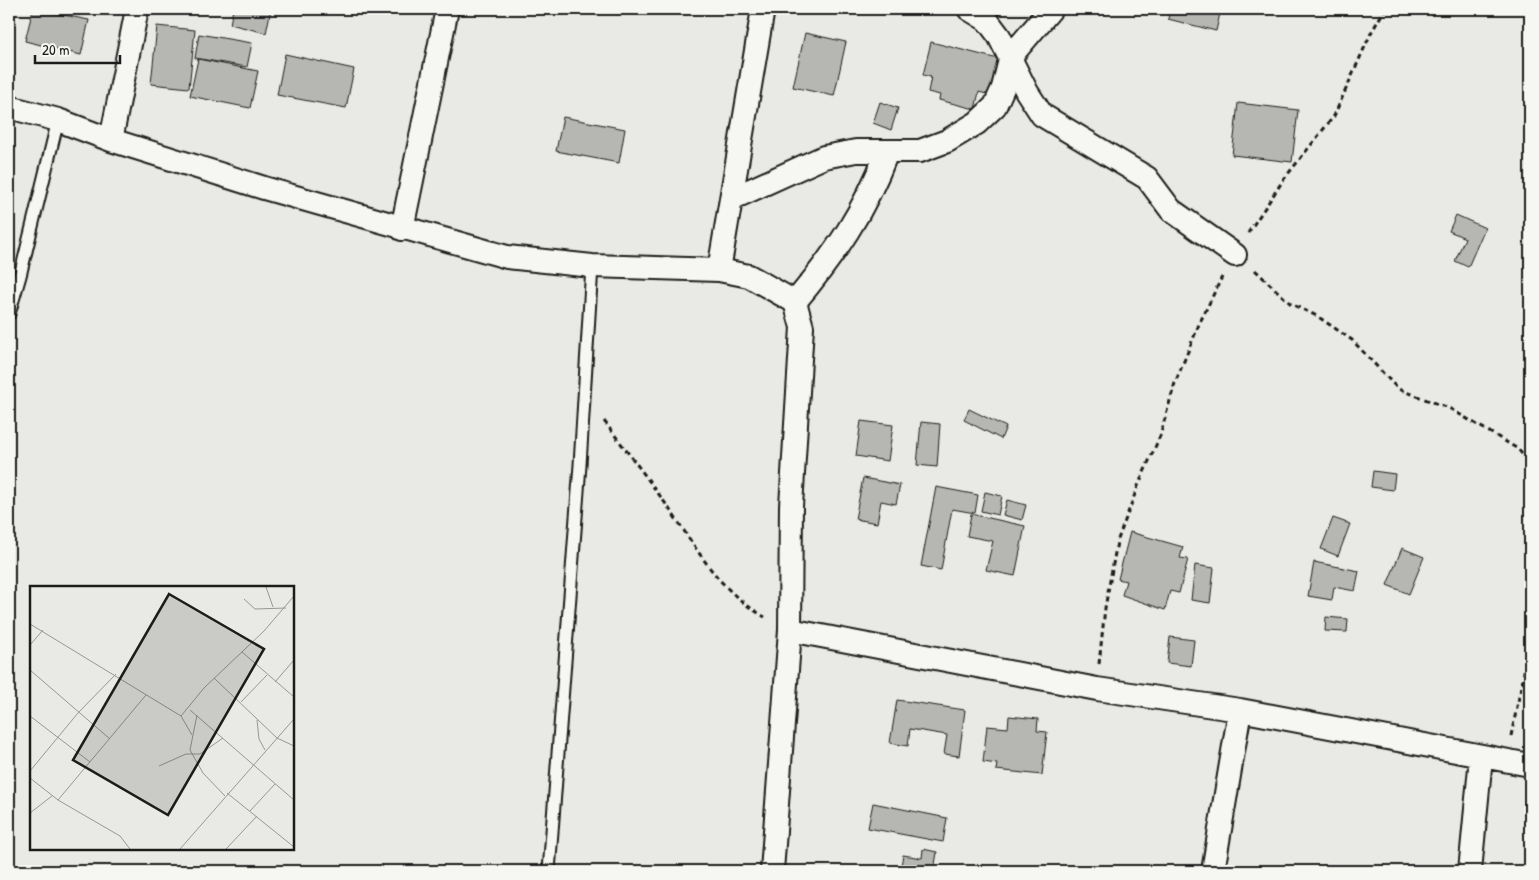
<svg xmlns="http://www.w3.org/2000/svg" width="1539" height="880" viewBox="0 0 1539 880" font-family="'Patrick Hand',sans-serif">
	<rect width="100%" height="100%" fill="#e9e9e5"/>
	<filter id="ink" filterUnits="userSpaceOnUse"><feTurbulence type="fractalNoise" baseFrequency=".02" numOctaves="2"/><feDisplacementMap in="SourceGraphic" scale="10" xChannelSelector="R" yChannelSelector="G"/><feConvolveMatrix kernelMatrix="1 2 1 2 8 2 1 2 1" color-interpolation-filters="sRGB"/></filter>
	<g filter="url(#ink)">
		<path fill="#b6b6b3" stroke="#1c1c1c" d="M33,9L89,20L81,55L25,41Z
			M233,9H271L266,33L230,24Z
			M1170,9H1221L1216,31L1168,19Z
			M157,26L195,30L189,88L151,84Z
			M805,33L846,42L834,96L793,87Z
			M199,34L252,43L247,67L195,58Z
			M931,42L998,59L990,95L979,92L975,109L939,100L940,95L928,92L931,77L923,75Z
			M285,54L354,69L346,108L277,95Z
			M198,59L258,71L250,108L190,96Z
			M880,102L898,108L891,130L873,123Z
			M1238,103L1298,110L1292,162L1232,155Z
			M563,117L625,129L619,163L556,151Z
			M1456,215L1485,228L1468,267L1455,261L1465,238L1449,231Z
			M969,409L1006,427L1001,439L964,420Z
			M861,421L893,425L888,461L856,456Z
			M921,422L940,424L937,467L917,465Z
			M1373,471L1395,474L1393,490L1371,487Z
			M863,478L900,485L896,504L881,501L877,523L855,519Z
			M936,487L978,495L975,513L952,509L941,570L921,566Z
			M985,492L1002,496L998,515L981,511Z
			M1007,500L1026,505L1022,520L1003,515Z
			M971,514L1025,526L1015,576L986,570L993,541L967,536Z
			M1333,518L1350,524L1338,556L1321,549Z
			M1130,532L1183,547L1180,558L1188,559L1179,593L1170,591L1165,610L1122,595L1126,581L1118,579Z
			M1402,548L1424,557L1409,594L1387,585Z
			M1314,562L1359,571L1355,591L1334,587L1332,600L1308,596Z
			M1195,565L1214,568L1210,603L1191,600Z
			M1326,617L1348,619L1347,632L1325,631Z
			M1170,637L1194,640L1191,666L1167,663Z
			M897,700L965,710L959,756L944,754L947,735L910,729L908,746L890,743Z
			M1009,716L1038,719L1037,731L1047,732L1042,775L996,770L997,764L983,762L987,726L1008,728Z
			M873,803L947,818L943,842L868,828Z
			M923,849L937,852L934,871H900L903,855L922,858Z"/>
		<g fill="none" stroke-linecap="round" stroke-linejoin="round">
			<defs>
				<path id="service" d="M9,314L20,276L58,120
					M549,871L580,465L592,266"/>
				<path id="minor" d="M969,9L987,20L999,36L1027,92L1042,115L1147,178L1171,210L1235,255
					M9,107L58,120L111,140L264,188L507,257L592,266L719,270L749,276L795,302L802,327L791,506L790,630L772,871
					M111,140L137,9
					M731,199L824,157L856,151H920L947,141L977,123L995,106L1003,88L1011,56L1051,9
					M402,229L447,9
					M719,270L763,9
					M795,302C836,253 864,212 887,152
					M790,630L1097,689L1240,710L1530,765
					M1213,871L1240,710
					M1470,871L1481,757"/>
			</defs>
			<use href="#service" stroke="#1c1c1c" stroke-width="15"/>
			<use href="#minor" stroke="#1c1c1c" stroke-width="26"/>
			<path stroke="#1c1c1c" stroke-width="3" stroke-dasharray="5 4" stroke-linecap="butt" d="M1248,233L1284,179L1334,116L1371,33L1385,9
				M1255,270L1291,304L1317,316L1352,340L1398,389L1449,408L1518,449L1530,464
				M604,421C626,450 649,480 670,510C700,553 718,590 765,617
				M1099,664L1105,608L1117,542L1138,486L1160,436L1175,383L1200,322L1222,277
				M1511,736L1529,648L1530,632"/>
			<use href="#service" stroke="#f6f6f2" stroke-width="11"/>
			<use href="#minor" stroke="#f6f6f2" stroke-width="22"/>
		</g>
	</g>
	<g transform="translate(30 586)">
		<rect width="264" height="264" fill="#e9e9e5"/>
		<path fill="none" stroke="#979795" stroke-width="1" d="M236,1L243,21M214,13L225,23L256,22M0,38L151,130L174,102L234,45L264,10M0,59L13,44M212,66L264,111M0,84L80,153M184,92L247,152L264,160M245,96L264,74M211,116L237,89M160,124L264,214M167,129L160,164L173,187L195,210M0,130L60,176M151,130L162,149M227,134L229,153L235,164M129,180L156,168H170L193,152M0,185L48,127L86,88M0,192L28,214L90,250L100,263M197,207L264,261M28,214L116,109M220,225L245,198M0,227L22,210M150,263L264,133M196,263L227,230"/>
		<path fill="#1c1c1c" fill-opacity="0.15" stroke="#1c1c1c" stroke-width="2.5" d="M139,8L234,63L138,229L43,174Z"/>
		<rect width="264" height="264" fill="none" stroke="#1c1c1c" stroke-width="2.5"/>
	</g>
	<rect width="1539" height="880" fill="none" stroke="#f6f6f2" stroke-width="30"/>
	<rect x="15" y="15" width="1509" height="850" fill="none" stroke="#1c1c1c" stroke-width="2" filter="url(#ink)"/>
	<path d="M35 55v8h85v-8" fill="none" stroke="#1c1c1c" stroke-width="2.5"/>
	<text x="42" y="55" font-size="15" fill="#1c1c1c" stroke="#f6f6f2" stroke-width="4" paint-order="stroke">20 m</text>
</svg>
